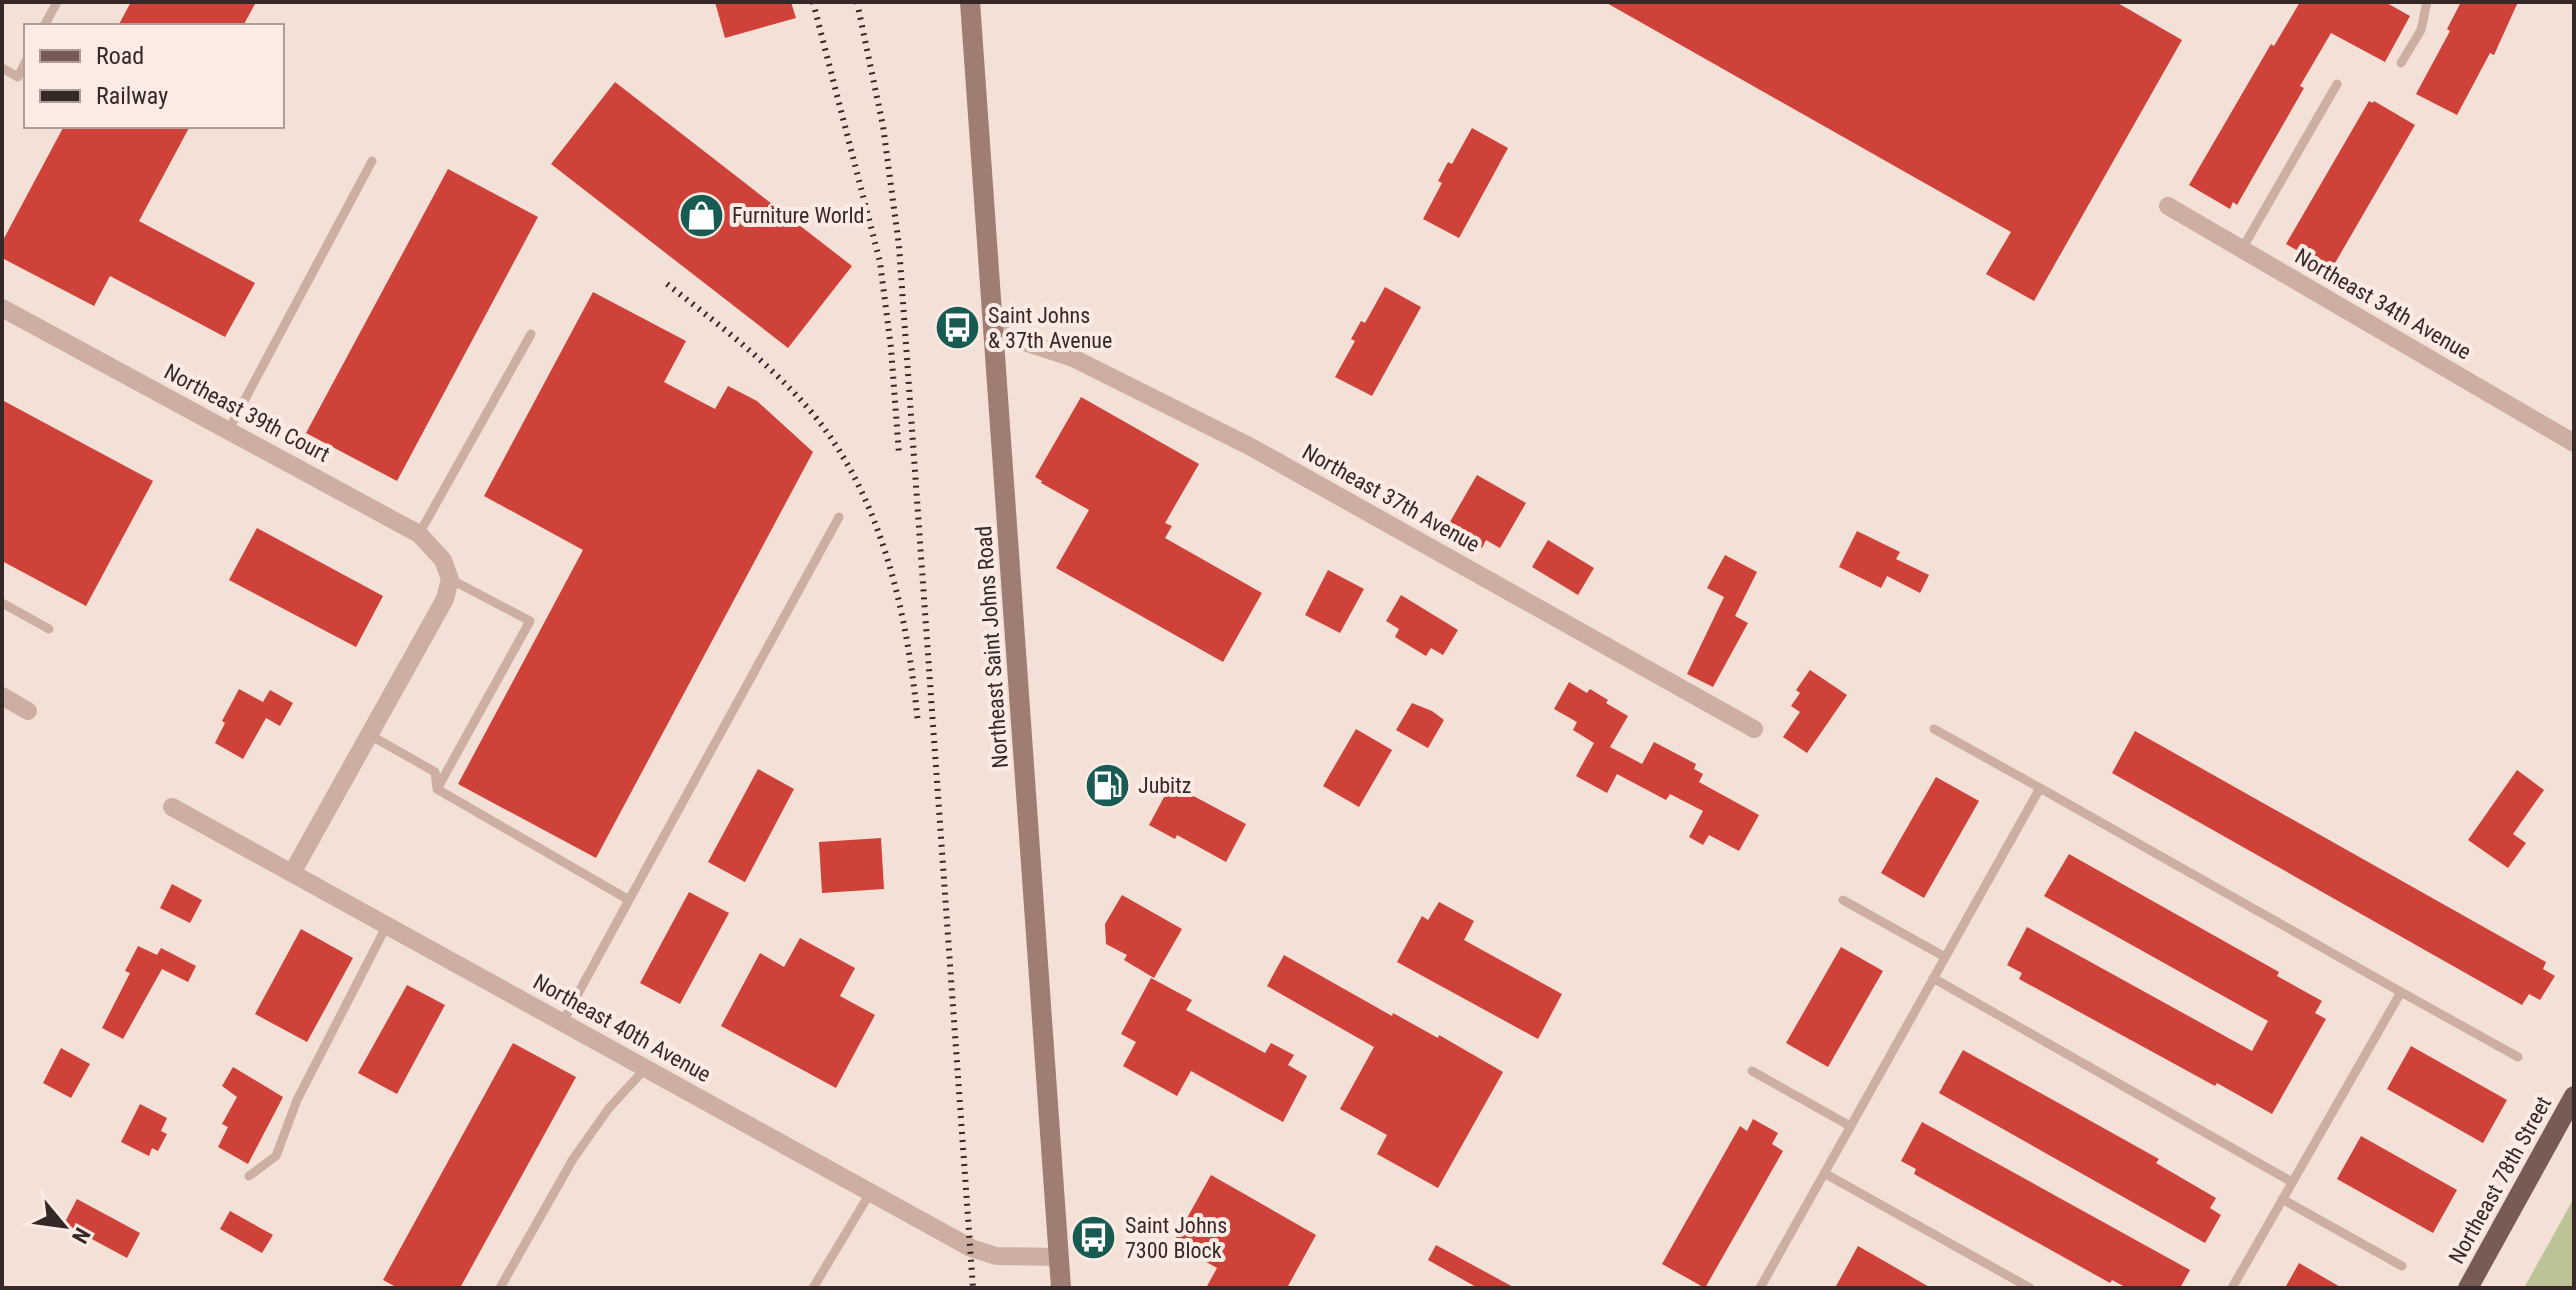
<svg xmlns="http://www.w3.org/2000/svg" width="2576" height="1290" viewBox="0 0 2576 1290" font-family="'Roboto Condensed',sans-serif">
	<rect width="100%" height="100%" fill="#f3e1d8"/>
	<path fill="#bcc397" d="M2574,1198V1288H2524Z"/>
	<path fill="#cf423a" d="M131,2H256L243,26H118Z
		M715,2H791L796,18L725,38Z
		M1605,2H2116L2182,40L2034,301L1986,274L2011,232Z
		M2300,2H2385L2410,16L2385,62L2331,33L2300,86L2304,88L2237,205L2233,202L2230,209L2189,185L2271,44L2274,46Z
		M2461,2H2518L2494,55L2490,53L2457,115L2416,94L2450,31L2447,29Z
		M615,82L852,266L788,348L551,164Z
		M2369,101L2373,103L2374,101L2415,125L2331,270L2286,244Z
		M64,126H190L139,221L255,283L225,337L110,276L94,306L2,258V242Z
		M1472,128L1508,148L1459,238L1423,219L1442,183L1438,181L1448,162L1452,164Z
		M448,169L538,217L397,481L306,433Z
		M1385,287L1421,307L1372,396L1335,377L1355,341L1351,339L1361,321L1365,323Z
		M593,292L686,341L664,382L715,409L728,386L757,401L813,452L596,858L458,784L583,550L484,496Z
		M1081,397L1199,464L1165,523L1172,526L1165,538L1262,593L1223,662L1056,568L1089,510L1041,483L1042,481L1035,477Z
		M2,400L153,481L86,606L2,561Z
		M1477,475L1526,503L1500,548L1486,540L1482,548L1447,527Z
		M257,528L383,596L356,647L229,580Z
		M1857,531L1900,552L1896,559L1929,575L1920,593L1887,576L1881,588L1839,567Z
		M1548,540L1594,568L1578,595L1532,567Z
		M1725,555L1757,572L1735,616L1748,623L1713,687L1687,674L1724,597L1707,588Z
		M1328,570L1364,589L1340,633L1305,615Z
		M1401,595L1458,630L1443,655L1431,648L1426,656L1395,637L1399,629L1386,621Z
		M1810,670L1847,695L1807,753L1783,737L1800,712L1791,706L1800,693L1796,690Z
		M1569,682L1587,693L1590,689L1608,700L1606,703L1628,716L1610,747L1642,764L1654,742L1696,764L1694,769L1703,774L1699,782L1759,815L1739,851L1709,835L1703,845L1689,837L1703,811L1670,794L1666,800L1617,774L1607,793L1576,776L1594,743L1573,730L1577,722L1554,709Z
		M239,689L263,702L270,690L293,703L280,726L266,718L243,759L215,743L225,723L222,721Z
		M1412,703L1432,711L1444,720L1428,748L1396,730Z
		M1356,729L1392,750L1359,807L1323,786Z
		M2135,731L2546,962L2543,969L2555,976L2540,1000L2529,994L2522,1005L2112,773Z
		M758,769L794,789L745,882L708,862Z
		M2517,770L2544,790L2513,834L2526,843L2508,868L2468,840Z
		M1116,772L1118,798L1098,799L1096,773Z
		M1936,777L1979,801L1924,898L1881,873Z
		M1171,784L1246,824L1226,862L1177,835L1175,839L1149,825Z
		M881,838L884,889L822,893L819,842Z
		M2069,854L2279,972L2277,976L2322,1001L2315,1013L2326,1019L2272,1114L2217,1083L2215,1086L2019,979L2022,973L2007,965L2027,927L2252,1051L2268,1021L2044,896Z
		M172,884L202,900L190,923L160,908Z
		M689,892L729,913L680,1004L640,983Z
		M1122,895L1182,929L1154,978L1124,960L1127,955L1106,944L1105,924Z
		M1439,902L1474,921L1464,940L1562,994L1538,1039L1397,962L1422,916L1428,920Z
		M301,929L353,958L307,1042L255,1014Z
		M800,938L855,968L840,996L875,1015L836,1088L721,1026L760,953L784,967Z
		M138,946L157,955L161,948L196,966L188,982L162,969L123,1039L102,1028L130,973L125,971Z
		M1841,947L1883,971L1828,1067L1786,1043Z
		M1284,955L1392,1016L1393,1013L1438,1038L1439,1035L1503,1072L1438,1188L1377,1154L1387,1135L1340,1109L1374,1047L1267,986Z
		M1151,978L1192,1000L1186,1010L1265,1053L1271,1043L1294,1055L1288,1065L1307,1076L1283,1122L1191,1071L1177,1096L1123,1066L1136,1042L1121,1034Z
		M407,985L445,1005L397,1094L358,1073Z
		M513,1043L576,1077L460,1288H398L383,1280Z
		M2411,1046L2507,1100L2483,1143L2387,1089Z
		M61,1048L90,1064L71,1098L43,1083Z
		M1963,1050L2159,1159L2156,1163L2216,1198L2210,1208L2221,1215L2205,1243L1939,1093Z
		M233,1067L283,1097L248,1164L218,1147L228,1127L222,1124L237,1097L222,1086Z
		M140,1104L167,1118L161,1131L167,1134L158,1151L152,1148L149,1156L121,1142Z
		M1753,1119L1778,1133L1772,1144L1783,1151L1705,1288L1662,1264L1740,1126L1747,1131Z
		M1922,1122L2190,1270L2180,1288H2127L2112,1280L2110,1283L1914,1174L1916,1169L1901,1161Z
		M2361,1136L2457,1190L2433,1233L2337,1179Z
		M1211,1175L1316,1235L1287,1288H1206L1217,1268L1173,1243Z
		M77,1199L140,1233L127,1258L64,1224Z
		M230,1211L273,1235L262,1253L220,1229Z
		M1436,1245L1515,1288H1478L1428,1260Z
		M1858,1246L1931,1288H1835Z
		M2299,1263L2342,1288H2285Z"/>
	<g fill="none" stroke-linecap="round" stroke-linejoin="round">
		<path stroke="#ccaea3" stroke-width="9" d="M44,26L57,2
			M2401,63L2421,30L2427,2
			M2,68L18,77L26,61
			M2242,249L2337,84
			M228,431L372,161
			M419,534L531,334
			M2,603L49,629
			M1934,729L2040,788
			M368,734L435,772L437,789L629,900L562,1023
			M437,789L530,621L450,579
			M629,900L839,517
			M1843,900L1945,957
			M1933,978L2292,1182
			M2401,992L2518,1057
			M1752,1071L1850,1126
			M1824,1173L2030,1288
			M249,1176L276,1156L297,1100L387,925
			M2282,1199L2402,1266
			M500,1288L573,1159L609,1108L644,1070
			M813,1288L870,1193
			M1760,1288L2040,788L2401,992L2232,1288"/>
		<path stroke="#ccaea3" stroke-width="18" d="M2168,206L2574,443
			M2,308L419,534L443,560L450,579L445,599L292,873
			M994,332L1073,358L1251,447L1754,729
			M2,696L28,711
			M172,807L971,1248L996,1256L1059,1257"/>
		<path stroke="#9f7c74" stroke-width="20" d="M970,2L1061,1288"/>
		<path stroke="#795b55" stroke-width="20" d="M2468,1288L2574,1096"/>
		<path stroke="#362826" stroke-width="6" stroke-dasharray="2 6" stroke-linecap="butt" d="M813,2L880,262L891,348L899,454
			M857,2L883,126L899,246L973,1288
			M667,284C718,324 771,364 813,414C883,499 908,617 918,724"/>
	</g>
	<defs>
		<symbol id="shop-disc" viewBox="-11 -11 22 22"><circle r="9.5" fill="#185b52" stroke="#faece4"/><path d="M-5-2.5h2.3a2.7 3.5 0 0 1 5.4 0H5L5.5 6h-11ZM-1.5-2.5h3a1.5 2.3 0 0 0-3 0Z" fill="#fff"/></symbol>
		<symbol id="bus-disc" viewBox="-11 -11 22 22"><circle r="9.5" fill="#185b52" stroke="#faece4"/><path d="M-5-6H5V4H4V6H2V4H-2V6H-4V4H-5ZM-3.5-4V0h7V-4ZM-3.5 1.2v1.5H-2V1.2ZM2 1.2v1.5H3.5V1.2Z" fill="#fff"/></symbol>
		<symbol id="fuel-disc" viewBox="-11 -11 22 22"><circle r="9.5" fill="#185b52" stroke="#faece4"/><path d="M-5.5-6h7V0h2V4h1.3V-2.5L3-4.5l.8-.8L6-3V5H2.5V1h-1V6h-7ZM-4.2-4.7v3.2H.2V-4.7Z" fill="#fff"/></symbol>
	</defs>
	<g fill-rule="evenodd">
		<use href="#shop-disc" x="676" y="190" width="51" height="51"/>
		<use href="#bus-disc" x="932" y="302" width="51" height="51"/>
		<use href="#fuel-disc" x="1082" y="760" width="51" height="51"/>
		<use href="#bus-disc" x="1068" y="1212" width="51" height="51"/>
	</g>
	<g text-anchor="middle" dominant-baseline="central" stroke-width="8" stroke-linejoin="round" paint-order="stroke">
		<g font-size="22" fill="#362826" stroke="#faece4" text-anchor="start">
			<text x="732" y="215">Furniture World</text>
			<text x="988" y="315">Saint Johns<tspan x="988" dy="25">&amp; 37th Avenue</tspan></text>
			<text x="1138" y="785">Jubitz</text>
			<text x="1125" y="1225">Saint Johns<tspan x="1125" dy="25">7300 Block</tspan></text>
		</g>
		<g font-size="22" fill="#362826" stroke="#faece4">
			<text transform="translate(2383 304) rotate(30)">Northeast 34th Avenue</text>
			<text transform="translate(247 413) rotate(28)">Northeast 39th Court</text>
			<text transform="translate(1391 498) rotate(29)">Northeast 37th Avenue</text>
			<text transform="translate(992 647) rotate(-94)">Northeast Saint Johns Road</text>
			<text transform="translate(622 1028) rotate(29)">Northeast 40th Avenue</text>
			<text transform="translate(2500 1180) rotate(-61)">Northeast 78th Street</text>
		</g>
	</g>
	<rect width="2576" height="1290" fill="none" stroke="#362826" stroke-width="8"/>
	<rect x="24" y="24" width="260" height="104" fill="#faece4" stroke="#ac9e98" stroke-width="2"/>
	<rect x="40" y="50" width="40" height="12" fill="#795b55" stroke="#ac9e98" stroke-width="2"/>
	<text x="96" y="64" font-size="24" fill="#362826">Road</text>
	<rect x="40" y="90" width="40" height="12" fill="#362826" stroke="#ac9e98" stroke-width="2"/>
	<text x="96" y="104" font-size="24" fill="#362826">Railway</text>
	<g transform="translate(64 1226) rotate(119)" stroke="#faece4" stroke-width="6" paint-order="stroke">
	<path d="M0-6L14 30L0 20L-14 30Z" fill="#362826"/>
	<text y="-12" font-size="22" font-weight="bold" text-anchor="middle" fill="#362826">N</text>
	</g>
</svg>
